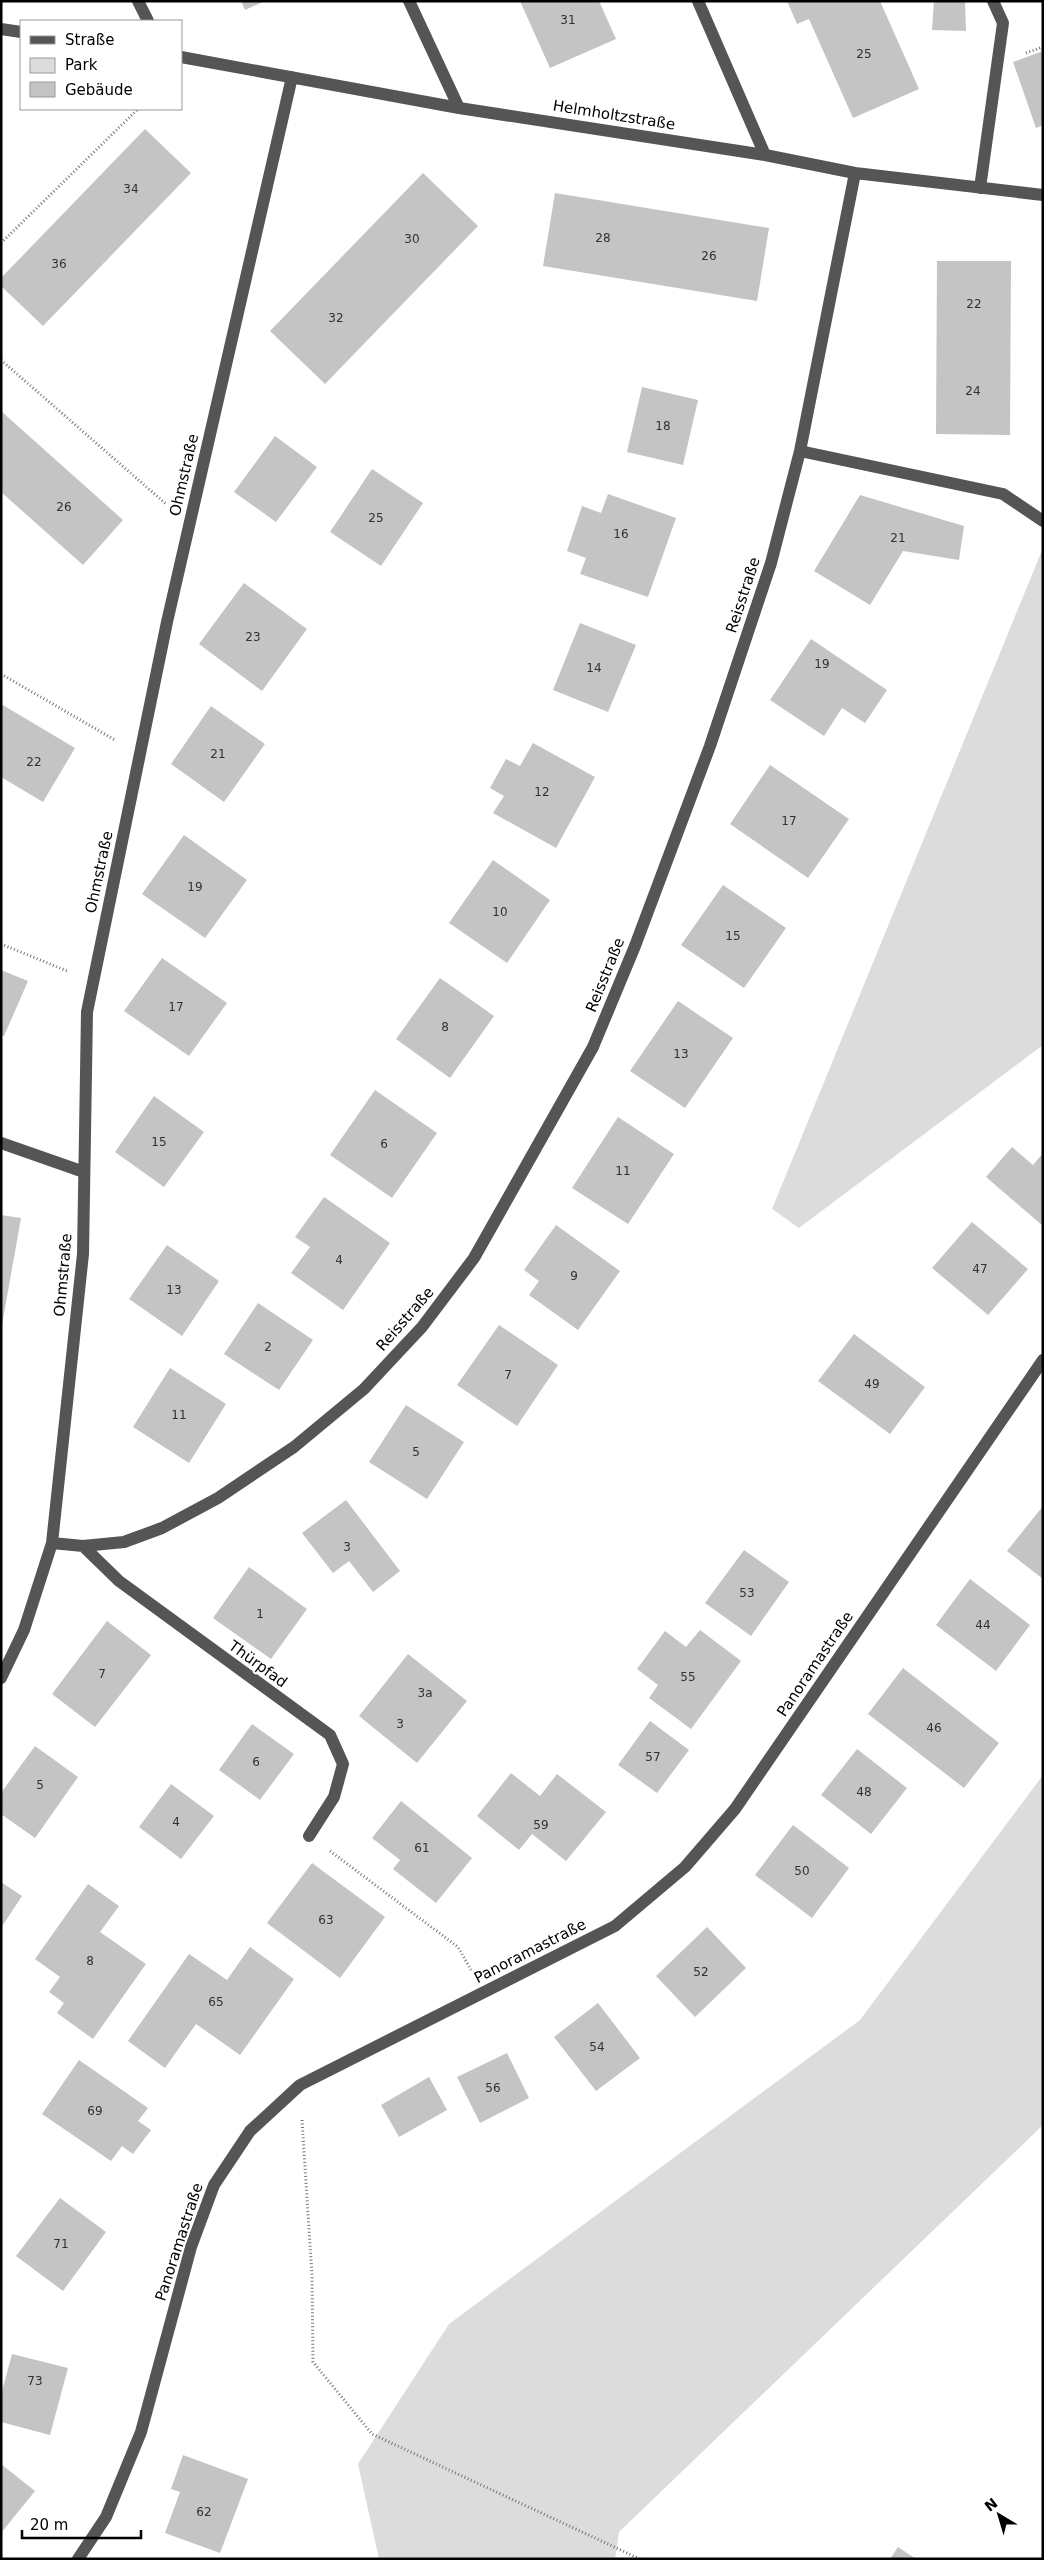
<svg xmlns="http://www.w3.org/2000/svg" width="1044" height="2560" viewBox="0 0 1044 2560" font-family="'DejaVu Sans',sans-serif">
	<rect width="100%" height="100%" fill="#fff"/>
	<path fill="#dcdcdc" d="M1043,548V1045L799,1228L772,1209Z
		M1043,1775V2125L619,2532L615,2559H379L358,2464L449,2324L860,2020Z"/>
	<path fill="#c4c4c4" d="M241,1H265L245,10Z
		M520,1H599L616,39L550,68Z
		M787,1H880L919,89L853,118L809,19L797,24Z
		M934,1H965L966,31L932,30Z
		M1043,51V125L1036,128L1013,62Z
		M145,129L191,173L43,326L1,286V278Z
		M423,173L478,226L325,384L270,331Z
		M555,193L769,228L757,301L543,266Z
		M937,261H1011L1010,435L936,434Z
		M642,387L698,400L683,465L627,452Z
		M1,411L123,520L83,565L1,492Z
		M275,436L317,467L276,522L234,492Z
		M372,469L423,503L381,566L330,532Z
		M608,494L676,518L648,597L580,574L586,558L567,551L582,506L601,513Z
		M860,495L964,526L959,560L903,551L870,605L814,571Z
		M244,583L307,629L262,691L199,644Z
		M580,623L636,645L608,712L553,690Z
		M811,639L887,690L865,723L842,708L824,736L770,700Z
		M1,704L75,748L43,802L1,777Z
		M211,706L265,744L224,802L171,764Z
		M533,743L595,777L556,848L493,813L504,796L490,788L506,759L520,766Z
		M770,765L849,819L808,878L730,824Z
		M184,835L247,880L205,938L142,894Z
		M493,860L550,900L507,963L449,923Z
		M723,885L786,928L744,988L681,945Z
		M162,958L227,1003L189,1056L124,1011Z
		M1,970L28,981L4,1036L1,1035Z
		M440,978L494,1016L450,1078L396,1039Z
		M678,1001L733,1038L685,1108L630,1071Z
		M375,1090L437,1133L392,1198L330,1155Z
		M154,1096L204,1132L164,1187L115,1152Z
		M618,1117L674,1154L628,1224L572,1188Z
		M1012,1147L1033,1165L1043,1153V1226L986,1177Z
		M324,1197L390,1243L343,1310L291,1273L310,1247L295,1237Z
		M1,1215L21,1218L2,1325H1Z
		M972,1222L1028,1269L988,1315L932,1268Z
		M556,1225L620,1271L578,1330L529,1295L539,1281L524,1270Z
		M167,1245L219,1281L182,1336L129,1299Z
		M258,1303L313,1340L279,1390L224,1354Z
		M499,1325L558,1365L517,1426L457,1385Z
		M854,1334L925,1387L890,1434L818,1381Z
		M170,1368L226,1404L189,1463L133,1427Z
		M406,1405L464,1442L427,1499L369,1462Z
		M346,1500L400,1571L373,1592L349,1561L333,1573L302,1533Z
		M1043,1506V1579L1007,1551Z
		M744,1550L789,1582L751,1636L705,1603Z
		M249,1567L307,1609L271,1659L213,1618Z
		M970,1579L1030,1625L996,1671L936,1625Z
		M107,1621L151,1655L95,1727L52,1694Z
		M700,1630L741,1661L691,1729L649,1698L658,1685L637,1669L665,1631L686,1647Z
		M408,1654L467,1701L417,1763L359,1716Z
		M903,1668L999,1743L964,1788L868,1714Z
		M650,1721L689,1750L657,1793L618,1765Z
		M252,1724L294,1754L260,1800L219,1770Z
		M35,1746L78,1777L35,1838L1,1814V1793Z
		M857,1749L907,1788L871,1834L821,1795Z
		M511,1773L540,1796L557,1774L606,1812L566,1861L532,1834L519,1850L477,1816Z
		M171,1784L214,1816L181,1859L139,1827Z
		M401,1801L472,1858L436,1903L393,1869L400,1860L372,1838Z
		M793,1825L849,1868L812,1918L755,1875Z
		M312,1863L385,1917L340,1978L267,1923Z
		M1,1882L22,1896L1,1928Z
		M88,1884L119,1906L100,1932L146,1964L93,2039L57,2013L64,2003L49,1992L60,1977L35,1959Z
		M707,1927L746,1968L695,2017L656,1976Z
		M250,1947L294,1979L240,2055L196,2024L165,2068L128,2041L189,1954L227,1980Z
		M598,2003L640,2058L596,2091L554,2037Z
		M507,2053L529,2098L480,2123L457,2077Z
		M79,2060L148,2108L138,2121L151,2130L133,2154L122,2146L111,2161L42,2114Z
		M429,2077L447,2110L399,2137L381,2105Z
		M60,2198L106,2232L63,2291L16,2256Z
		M12,2354L68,2368L50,2435L1,2422V2395Z
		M183,2455L248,2479L220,2553L165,2533L180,2492L171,2489Z
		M1,2464L35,2491L1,2533Z
		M898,2547L916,2559H890Z"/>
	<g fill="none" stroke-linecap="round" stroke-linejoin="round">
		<path stroke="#777" stroke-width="3" stroke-dasharray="1 2.5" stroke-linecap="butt" d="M1026,53L1043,47
			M1,243L138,109
			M1,360L166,504
			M1,674L115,740
			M1,944L67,971
			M330,1851L458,1947L471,1970
			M302,2120L312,2276L313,2362L372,2434L640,2559"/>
		<path stroke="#555" stroke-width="12" d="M138,1L148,21
			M409,1L459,108
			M698,1L765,155
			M1,29L21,32
			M181,57L459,108L765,155L855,173L1043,195
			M980,188L1003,23L993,1
			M800,451L1003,494L1043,521
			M1,1143L84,1172
			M52,1543L83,1546L124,1542L162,1528L218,1498L294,1447L364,1389L422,1327L474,1258L593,1047L635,946L710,746L771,563L800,451L855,173
			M83,1546L119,1581L330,1735L343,1764L334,1797L309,1836
			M1,1678L24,1630L52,1543L83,1254L87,1012L167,622L292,77
			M78,2559L106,2517L141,2432L191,2247L214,2185L250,2131L300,2085L615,1926L685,1867L735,1809L1043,1360"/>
	</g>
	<g text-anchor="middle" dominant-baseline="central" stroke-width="4" stroke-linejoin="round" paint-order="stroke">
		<g font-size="12" fill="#313131">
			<text x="568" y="20">31</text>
			<text x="864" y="54">25</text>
			<text x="131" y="189">34</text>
			<text x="603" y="238">28</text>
			<text x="412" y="239">30</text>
			<text x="709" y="256">26</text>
			<text x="59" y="264">36</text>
			<text x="974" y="304">22</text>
			<text x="336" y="318">32</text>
			<text x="973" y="391">24</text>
			<text x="663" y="426">18</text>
			<text x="64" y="507">26</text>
			<text x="376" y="518">25</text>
			<text x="621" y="534">16</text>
			<text x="898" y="538">21</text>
			<text x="253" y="637">23</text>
			<text x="822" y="664">19</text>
			<text x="594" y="668">14</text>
			<text x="218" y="754">21</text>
			<text x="34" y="762">22</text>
			<text x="542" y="792">12</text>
			<text x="789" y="821">17</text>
			<text x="195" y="887">19</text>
			<text x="500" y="912">10</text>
			<text x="733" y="936">15</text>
			<text x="176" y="1007">17</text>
			<text x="445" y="1027">8</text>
			<text x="681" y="1054">13</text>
			<text x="159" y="1142">15</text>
			<text x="384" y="1144">6</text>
			<text x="623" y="1171">11</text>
			<text x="339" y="1260">4</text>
			<text x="980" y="1269">47</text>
			<text x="574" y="1276">9</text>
			<text x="174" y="1290">13</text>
			<text x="268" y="1347">2</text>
			<text x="508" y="1375">7</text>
			<text x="872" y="1384">49</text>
			<text x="179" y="1415">11</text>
			<text x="416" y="1452">5</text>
			<text x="347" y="1547">3</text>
			<text x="747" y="1593">53</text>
			<text x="260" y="1614">1</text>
			<text x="983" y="1625">44</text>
			<text x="102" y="1674">7</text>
			<text x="688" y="1677">55</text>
			<text x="425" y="1693">3a</text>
			<text x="400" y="1724">3</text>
			<text x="934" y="1728">46</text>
			<text x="653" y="1757">57</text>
			<text x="256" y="1762">6</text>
			<text x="40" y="1785">5</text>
			<text x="864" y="1792">48</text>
			<text x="176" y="1822">4</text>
			<text x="541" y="1825">59</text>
			<text x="422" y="1848">61</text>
			<text x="802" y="1871">50</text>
			<text x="326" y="1920">63</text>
			<text x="90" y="1961">8</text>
			<text x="701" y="1972">52</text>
			<text x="216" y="2002">65</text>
			<text x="597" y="2047">54</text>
			<text x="493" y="2088">56</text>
			<text x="95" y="2111">69</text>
			<text x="61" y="2244">71</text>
			<text x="35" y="2381">73</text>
			<text x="204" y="2512">62</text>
		</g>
		<g font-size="15" fill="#000" stroke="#fff">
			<text transform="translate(614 115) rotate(9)">Helmholtzstraße</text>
			<text transform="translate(184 475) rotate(-77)">Ohmstraße</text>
			<text transform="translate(743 595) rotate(-72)">Reisstraße</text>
			<text transform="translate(99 872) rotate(-78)">Ohmstraße</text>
			<text transform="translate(605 975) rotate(-68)">Reisstraße</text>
			<text transform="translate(63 1275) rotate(-85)">Ohmstraße</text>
			<text transform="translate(405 1319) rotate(-49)">Reisstraße</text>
			<text transform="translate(258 1664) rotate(36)">Thürpfad</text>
			<text transform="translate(815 1664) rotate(-56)">Panoramastraße</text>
			<text transform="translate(530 1951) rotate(-27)">Panoramastraße</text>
			<text transform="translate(179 2242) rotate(-72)">Panoramastraße</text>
		</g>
	</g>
	<rect width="1044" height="2560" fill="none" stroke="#000000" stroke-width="5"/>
	<rect x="20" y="20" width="162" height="90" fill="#ffffff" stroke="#999999"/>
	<rect x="30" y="36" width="25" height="8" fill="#555555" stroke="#999999"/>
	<text x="65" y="45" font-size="15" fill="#000000">Straße</text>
	<rect x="30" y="58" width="25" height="15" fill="#dcdcdc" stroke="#999999"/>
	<text x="65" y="70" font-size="15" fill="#000000">Park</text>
	<rect x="30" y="82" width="25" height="15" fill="#c4c4c4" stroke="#999999"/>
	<text x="65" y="95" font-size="15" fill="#000000">Gebäude</text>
	<g transform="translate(999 2515) rotate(322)" stroke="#ffffff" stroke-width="4" paint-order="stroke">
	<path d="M0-4L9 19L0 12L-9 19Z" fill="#000000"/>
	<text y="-8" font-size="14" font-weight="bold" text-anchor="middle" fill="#000000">N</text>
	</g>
	<path d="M22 2530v8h119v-8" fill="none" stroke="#000000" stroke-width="2.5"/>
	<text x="30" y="2530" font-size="15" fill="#000000" stroke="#ffffff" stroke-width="4" paint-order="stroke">20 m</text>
</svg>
